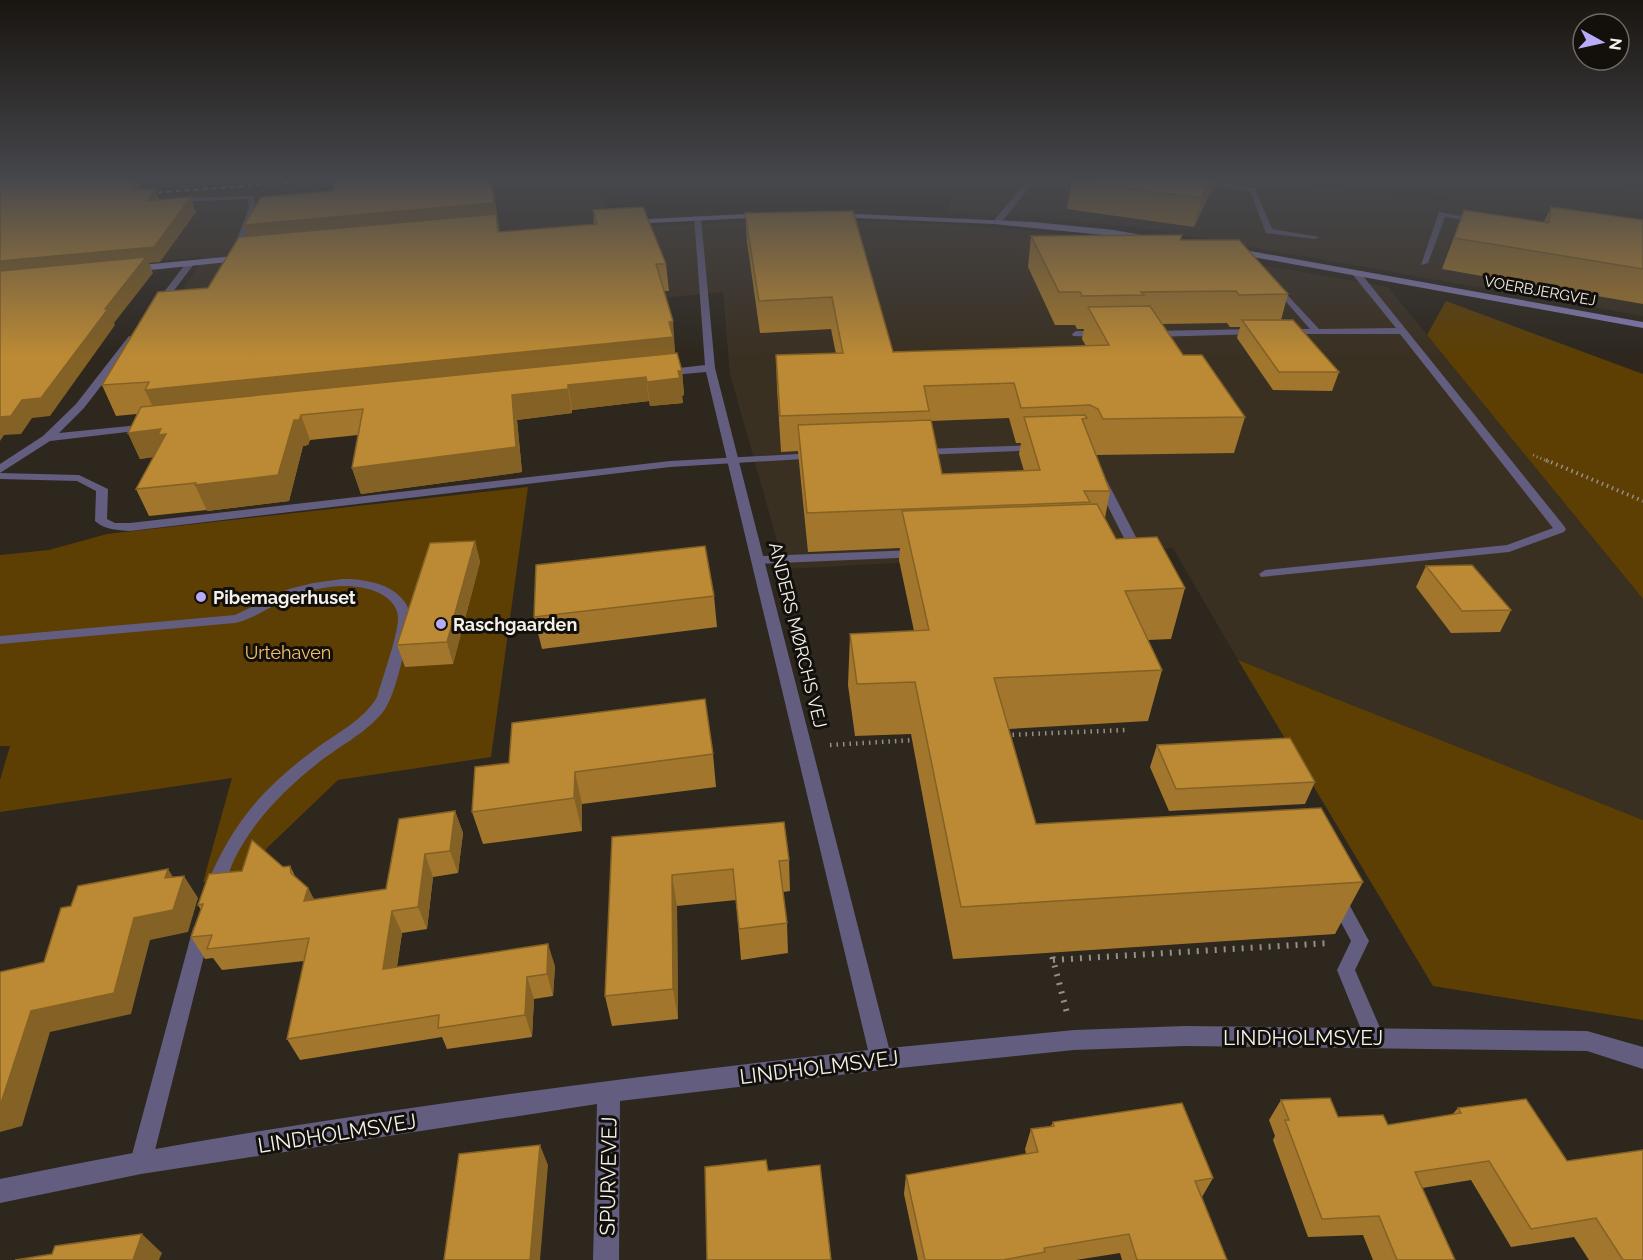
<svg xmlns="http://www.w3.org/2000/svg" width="1643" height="1260" viewBox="0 0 1643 1260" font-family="Raleway,sans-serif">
	<rect width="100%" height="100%" fill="#2d271e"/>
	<path fill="#3a3022" d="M398,180H595L616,228L740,222L851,221L944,224L1042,232L1151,246L1388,287L1643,599V820L1238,660L1173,548L785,569L730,374L723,292L143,351L204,257L109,265L113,199L286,186Z
		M951,180H1288L1291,183L1447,202L1457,180H1584L1643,188V316L1143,228L1034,217L949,212Z"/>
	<path fill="#5d3f03" d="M1446,301L1643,374V599L1427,335Z
		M528,487L491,757L338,780L267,848L250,874L203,882L232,778L0,812V780L10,746H0V555L49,550L107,534Z
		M1238,660L1643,820V1020L1433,986Z"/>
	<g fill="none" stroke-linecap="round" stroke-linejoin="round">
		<path stroke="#959088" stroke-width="3" stroke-dasharray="1 3" stroke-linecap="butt" d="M1533,455L1549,462"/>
		<path stroke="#959088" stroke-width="4" stroke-dasharray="1.5 4" stroke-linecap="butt" d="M1546,460L1643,501"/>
		<path stroke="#959088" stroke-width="4.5" stroke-dasharray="1.5 5" stroke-linecap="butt" d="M1006,735L1126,730
			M830,745L915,740"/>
		<path stroke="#959088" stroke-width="6" stroke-dasharray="2 7" stroke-linecap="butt" d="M1050,948L1067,1013
			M1053,960L1329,943"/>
		<path fill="#635d7f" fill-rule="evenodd" d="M1028,180H1035L1001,223H995V219Z
			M1180,180H1200L1255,188L1272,229L1319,237L1315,239L1266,233L1250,191Z
			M253,196L257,208L239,255L235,257L231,255L249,208L248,199L176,202L173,200L176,198Z
			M1439,212L1482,220L1478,222L1445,217L1428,263L1421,265Z
			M1353,271H1359L1564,526L1566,529L1564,532L1509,552L1261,577L1259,574L1265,570L1507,545L1553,528L1400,334H1284V330L1287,329H1310L1274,288L1273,286L1277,284L1319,329L1396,328L1353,275Z
			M1256,329L1259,330V334L1152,337L1148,334L1152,331Z
			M1076,331H1100L1104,334L1100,337L1073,336L1072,334Z
			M1037,445L1041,446V450L922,455L917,452L922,449Z
			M816,453L820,454V458L670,467L130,531C117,530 105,530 95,521L96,491L77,481L0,479V473L79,475L108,489L107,519L115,523H130L670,461Z
			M1101,478L1107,481L1140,545L1138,548L1124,550L1118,546L1126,542L1095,481Z
			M916,550L920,551L922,554L920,557L759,564L753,560L759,556Z
			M342,579C371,579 406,586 412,620C405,644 397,694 383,712C366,733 338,747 318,763C284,790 253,821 234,860C229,871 226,883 220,894L214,896L208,894L205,889C230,827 260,790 314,750C335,734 364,720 377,697C382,680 399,632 398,617C397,605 389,598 379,593C350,579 308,588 281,602C265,610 252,619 235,623L0,644V636L235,615L289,589L313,583Z
			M1337,891L1343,893L1369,941L1355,970L1384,1037L1381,1044L1374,1046L1367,1044L1337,970L1351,941L1328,898L1331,893Z
			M202,920L208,923L211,928L152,1162L149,1170L141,1173L133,1170L130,1162L193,928L196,923Z"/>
		<path fill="#635d7f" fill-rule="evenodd" d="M694,216L701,218L715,368L889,1048L1074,1030L1185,1026L1587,1031L1643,1047V1069L1587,1051L1185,1046L1074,1050L881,1070L620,1101L619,1260H593L597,1104L141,1174L0,1203V1179C286,1120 577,1083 868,1050L706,372L662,376L657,373L662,370L705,365Z
			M187,262L194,264L160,309H154V305Z
			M129,336L138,338L84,408L59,433L149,424L155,427L153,429L50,441L0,473V464L43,436L76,404Z"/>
		<path fill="#847bb0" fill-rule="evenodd" d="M765,213H768V217L630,224L626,222L630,220Z
			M834,213L1034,222L1114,230L1158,238L1154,240L994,224L831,217V213Z
			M1234,248L1643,322V328L1231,253L1230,251Z
			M245,255L249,258L248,260L131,272L127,269L131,266Z"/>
		<path stroke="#ada8a1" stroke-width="2" stroke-dasharray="4.5 4.5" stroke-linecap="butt" d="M140,194L323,180"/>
	</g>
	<path fill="#a2772d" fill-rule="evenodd" d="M1072,180H1215L1213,187L1194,227L1067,209Z
		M1551,207L1643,220V304L1442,269L1464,210L1544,222Z
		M593,210L666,264L669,291H664L675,350V353L682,371L684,395L682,396L683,403L650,406L649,401L572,410V413L517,420L522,472L361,494L352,468L358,435L310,440L308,445L303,446L289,501L207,511V510L149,516L136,489L153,457L140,459L128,433L137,414L116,416L102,385L208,288L248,237L244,225L499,230V232L594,224Z
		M745,213L893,352L1086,346L1082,339L1084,329H1077L1075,325H1055L1028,267L1031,236L1182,235L1181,240L1288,294L1281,320L1339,372L1332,391L1273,390L1237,338L1240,327H1230L1227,323L1162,324L1183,355L1245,417L1234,453L1096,455L1110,491L1105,518L1116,539L1185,588L1171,639L1148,640L1162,670L1148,721L1009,729L1036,824L1363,882L1335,934L953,959L911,734L855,736L848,685L850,634L914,631L899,560L900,548L808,552L799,462L798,451L781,452L777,389L776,355L836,354L831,329L760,333L747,242ZM1009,418L1016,443H1021L1019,454L1024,471L942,474L931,421Z
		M475,541L480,562L453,664L405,667L397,645Z
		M1426,566L1511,610L1500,632L1451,633L1416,587Z
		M714,596L717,627L542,649L534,617Z
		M1157,745L1315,782L1305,804L1169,811L1150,767Z
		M713,754L716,787L582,804V831L483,844L472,812L475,767Z
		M455,811L463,833L458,873L433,877L427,929L402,933L397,967L555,966L553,996L534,999L532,1037L447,1049L442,1037L300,1060L287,1039L304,961L222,970L213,958L205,959L191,937L201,910L198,905L283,867L290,866L296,878L308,888L314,900L386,889Z
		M612,837L789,860L790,891L783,892L787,923L788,953L741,960L736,900L677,906L678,1019L612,1026L605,996Z
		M1281,1100L1338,1117L1388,1125L1452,1115L1458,1108L1567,1161L1643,1260H1589L1574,1237L1511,1247L1471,1180L1422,1188L1455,1260H1373L1363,1235L1308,1237L1273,1140L1275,1136L1269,1120Z
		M1053,1122L1213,1178L1202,1197L1227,1260H1122L1120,1253L1076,1260H918L904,1194L906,1175L1026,1154L1025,1149L1031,1129L1051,1126Z"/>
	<path fill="#846124" d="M134,180H141L139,204L133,190Z
		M492,180L501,239L254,253L244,225Z
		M1209,180H1215L1213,187L1194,227L1201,198Z
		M155,189L161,203L147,201Z
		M191,197L196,212L160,262L149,263L153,273L114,323L115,325L50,416L32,418L21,434L4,435L0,441V261Z
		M673,321L676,366L159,420L145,390Z
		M678,371H682L684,395L682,396L683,403L650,406L647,382Z
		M646,377L649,401L572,410L568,385Z
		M568,389L572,413L517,420L522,472L361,494L352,468L512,395Z
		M301,415L310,440L308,445L303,446L289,501L207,511L195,485L294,420Z
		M161,429L166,434L167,455L140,459L128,433Z
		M475,541L480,562L453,664L447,642Z
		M575,772L582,804V831L574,798Z
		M455,811L463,833L458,873L450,851Z
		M425,854L433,877L427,929L418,907Z
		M168,869L180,888L184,876L198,898L188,932L150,940L131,1014L50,1032L22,1126L0,1132V1106L31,1011L134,918L165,878Z
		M672,875L677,906L678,1019L673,989Z
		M308,888L320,910L304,901Z
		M392,911L402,933L393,991L383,969Z
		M548,944L555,966L553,996L547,974Z
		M527,977L534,999L532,1037L525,1015Z
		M540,1145L548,1165L540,1260H530Z
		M142,1234L162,1253L159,1260H133Z"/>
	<path fill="#bc8a34" stroke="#846124" stroke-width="1.5" d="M0,180H134L133,190L155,189L147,201L191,197L154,247L0,261Z
		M335,180H491L494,203L244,225L261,197L333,191Z
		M1072,180H1209L1201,198L1071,181Z
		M643,207L666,264H656L673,321L669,322L673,337L145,390L149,382L102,385L158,292L208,288L239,237L496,214L498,232L597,224L593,210Z
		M1551,207L1643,220V269L1454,238L1464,210L1549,223Z
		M853,211L893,352L1109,345L1088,307L1150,306L1183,355H1202L1245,417L1103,419L1098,409L1090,405L1021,408L1014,383L924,386L929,411L780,416L776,355L843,353L832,297L759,301L745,213Z
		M1182,235L1180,240H1239L1288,294L1239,295L1236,291L1141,292L1144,295L1082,296L1080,292H1059L1031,236Z
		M146,257L105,309H108L41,398L22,400L11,416L0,417V271Z
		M1242,320H1293L1339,372H1279Z
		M677,353L682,371H678L680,378L647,382L646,377L568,385V389L512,395L516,447L352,468L363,409L301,415L299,420H294L278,475L195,485L196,483L136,489L166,434L158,435L161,429L128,433L141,407Z
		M1085,415L1087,418L1082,419L1110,491H1084L1090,502L807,513L798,425L931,420L942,474L1040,470L1024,417Z
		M1097,504L1116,539L1157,537L1185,588L1125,591L1162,670L994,678L1036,824L1321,808L1363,882L961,907L915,682L857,684L850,634L929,630L902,511Z
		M475,541L447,642L397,645L430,543Z
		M705,546L714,596L534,617L536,565Z
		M1472,565L1511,610L1462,611L1426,566Z
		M705,699L713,754L575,772L574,798L472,812L475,767L509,763L512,723Z
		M1290,738L1315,782L1176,789L1157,745Z
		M455,811L450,851L425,854L418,907L392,911L383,969L548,944L547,974L527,977L525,1015L438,1028L439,1015L287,1039L309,938L207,949L212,935L191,937L203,904L198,905L209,874L242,871L252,840L283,867L290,866L291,873L308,888L304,901L386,889L399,819Z
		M784,822L789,860L779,861L787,923L739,929L733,869L672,875L673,989L605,996L612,837Z
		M168,869L165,878L184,876L173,910L134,918L114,993L31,1011L0,1106V972L44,962L61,908L71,906L78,886Z
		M1330,1098L1338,1117L1383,1115L1388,1125L1461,1113L1458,1108L1526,1099L1567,1161L1643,1150V1260H1623L1596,1218L1531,1229L1489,1161L1415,1172L1455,1260H1397L1379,1216L1322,1219L1285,1120H1289L1281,1100Z
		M1182,1103L1213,1178L1195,1181L1227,1260H1137L1129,1234L1044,1248L1045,1252L1003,1260H925L906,1175L1038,1152L1031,1129L1054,1126L1053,1122Z
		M540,1145L530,1260H444L459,1154Z
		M766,1160L768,1171L820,1165L831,1260H707L705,1167Z
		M142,1234L133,1260H15L52,1254L55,1246Z"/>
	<linearGradient id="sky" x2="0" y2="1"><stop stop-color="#191510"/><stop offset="0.5" stop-color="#46474c"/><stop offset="1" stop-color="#46474c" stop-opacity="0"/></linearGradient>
	<rect width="1643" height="357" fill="url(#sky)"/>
	<g fill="#b8abf7" stroke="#13100c" stroke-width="2">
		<circle cx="201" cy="597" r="6"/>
		<circle cx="441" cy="624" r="6"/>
	</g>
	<g text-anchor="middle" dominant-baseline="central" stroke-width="6" stroke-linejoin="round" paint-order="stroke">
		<g font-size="15" fill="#f4f0ea" stroke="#13100c">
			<text transform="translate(1540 291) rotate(10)">VOERBJERGVEJ</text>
		</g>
		<g font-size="18" font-weight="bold" fill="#f4f0ea" stroke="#13100c" text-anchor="start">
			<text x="213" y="597">Pibemagerhuset</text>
			<text x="453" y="624">Raschgaarden</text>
		</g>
		<g font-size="18" fill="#f4f0ea" stroke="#13100c">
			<text transform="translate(798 635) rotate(76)">ANDERS MØRCHS VEJ</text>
		</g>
		<g font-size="18" fill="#f5c06d" stroke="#13100c">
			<text x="288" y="652">Urtehaven</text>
		</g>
		<g font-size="21" fill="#f4f0ea" stroke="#13100c">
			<text x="1303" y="1037">LINDHOLMSVEJ</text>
			<text transform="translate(819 1067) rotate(-7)">LINDHOLMSVEJ</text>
			<text transform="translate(337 1133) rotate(-9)">LINDHOLMSVEJ</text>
			<text transform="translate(608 1176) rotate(-89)">SPURVEVEJ</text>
		</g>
	</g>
	<g transform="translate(1601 42) rotate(98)"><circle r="28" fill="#13100c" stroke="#6d6a65" stroke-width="1.5"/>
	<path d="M0-4.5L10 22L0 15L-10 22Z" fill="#b8abf7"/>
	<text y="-9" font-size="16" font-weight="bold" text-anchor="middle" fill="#f4f0ea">N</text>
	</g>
</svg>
